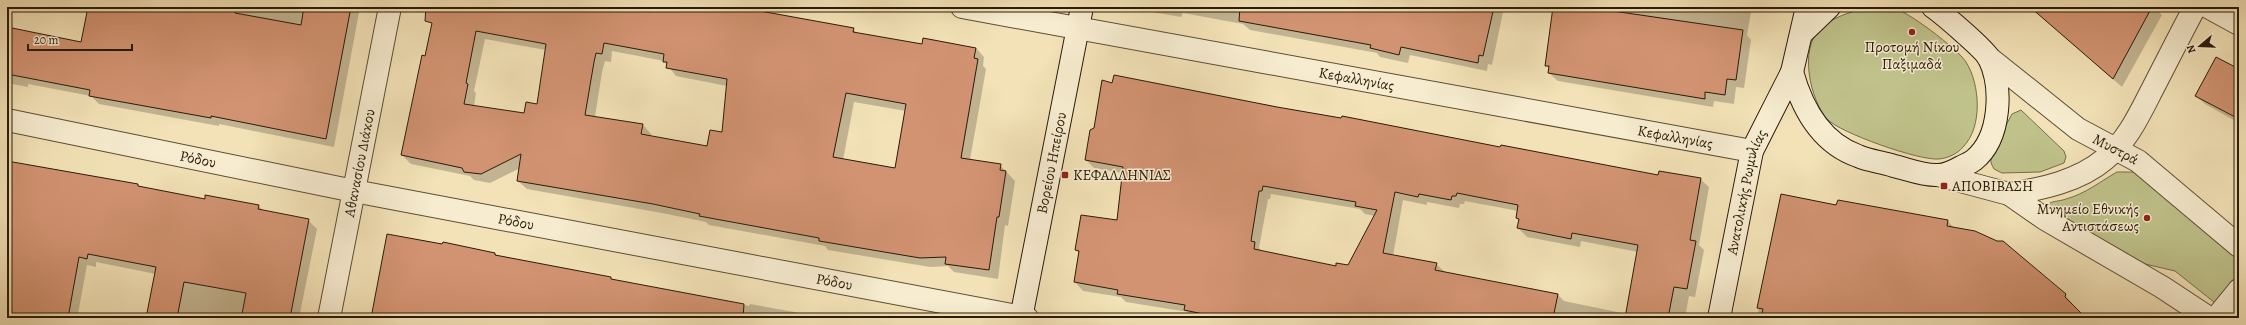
<svg xmlns="http://www.w3.org/2000/svg" width="2246" height="325" viewBox="0 0 2246 325" font-family="Alegreya,serif">
	<rect width="100%" height="100%" fill="#f3e2b7"/>
	<filter id="stains"><feTurbulence type="fractalNoise" baseFrequency=".005" numOctaves="4"/><feColorMatrix values="0 0 0 0 .2 0 0 0 0 .09 0 0 0 0 .02 0 0 0 .5 -.17"/></filter>
	<radialGradient id="worn" r=".72"><stop offset=".6" stop-color="#630" stop-opacity="0"/><stop offset="1" stop-color="#630" stop-opacity=".3"/></radialGradient>
	<path fill="#c0c28b" stroke="#746e4a" d="M1876,7C1880,7 1886,6 1891,7C1905,9 1958,49 1966,62C1980,84 1983,127 1963,147C1957,154 1948,158 1939,159C1920,161 1840,133 1827,119C1810,99 1799,49 1820,29C1835,15 1856,10 1876,7Z
		M2021,110L2064,151L2066,157L2064,163L2040,172L2002,173L1994,169L1991,163V153L2012,114Z
		M2117,172H2135L2163,189L2239,258V318H2234L2175,271L2145,264L2093,241L2046,206C2052,200 2058,202 2066,199C2085,194 2101,181 2117,172Z"/>
	<path fill="#0003" fill-rule="evenodd" d="M180,7H360L334,147L219,124V126L99,104L91,96L28,84V87L7,83V28L81,43Z
		M436,7H736L853,29L858,34L923,45L976,48L984,57L983,66L986,69L970,160L1000,165L1015,181L1008,226L1005,225L998,279L954,272L948,266L930,267L828,250L825,246L709,225L706,222L662,213L527,189L518,181L520,168L490,183L474,180L470,176L411,164L402,155ZM485,39L546,50L538,105L525,114L474,106L476,93L474,91ZM612,51L664,61L676,76L727,86L722,133L708,147L651,137V134L643,125L595,117L602,72L605,61L611,62ZM854,102L906,111L896,169L843,160Z
		M1133,7H1504L1492,65L1488,64L1487,71L1410,55L1408,63L1380,57L1377,53L1250,30L1243,24L1183,13L1181,17L1135,9Z
		M1554,7H1752L1747,35L1751,40L1744,88L1736,87L1734,104L1714,101L1713,107L1558,81L1549,73L1550,69L1546,65Z
		M2030,7H2162L2159,12L2162,15L2122,87Z
		M2239,70V123L2205,104L2196,96Z
		M1112,84L1277,108L1659,176L1700,179L1709,187L1699,245L1704,250L1695,297L1689,296L1685,318H1193L1188,312L1126,302L1121,297L1083,291L1075,282L1080,253L1076,250L1117,222L1123,173L1094,168L1086,160L1095,129ZM1271,194L1360,209L1365,214L1375,216L1349,266L1336,267L1263,252L1259,248L1268,199H1270ZM1403,200L1427,205V202L1459,208L1460,204H1464L1465,201L1518,211V228L1527,237L1580,247L1581,241L1638,252L1627,314L1564,301L1558,295L1445,272L1436,264L1393,256Z
		M7,161L137,185L140,188L206,200L259,206L264,212L308,220L317,229L299,318H147L156,274L96,262V267L87,265L78,314L102,318H7Z
		M1781,195L1837,207L1838,201L1948,221L1955,229L2065,295L2085,318H1757Z
		M495,254L498,256L610,278L613,281L749,306L750,304L800,313L807,318H372Z"/>
	<path fill="#d29372" stroke="#291b09" fill-rule="evenodd" d="M88,7H236L235,13L301,25L304,7H351L326,139L211,116V118L89,96L90,90L7,74V27L81,42Z
		M426,7H738L854,28L853,32L922,44L923,38L976,48L974,58L978,59L961,158L1001,164L1000,170L1006,171L999,217H997L989,270L945,264L946,257L920,258L819,241V238L699,216L700,214L653,204L517,181L521,154L481,174L464,172L462,168L401,155L422,55L425,56L432,23L425,21ZM476,31L546,44L537,104L526,102L524,113L464,104L468,84L466,83ZM604,43L664,54L663,62H667L666,68L727,79L722,132L710,130L707,146L641,134L643,124L585,115L594,62L596,53L602,54ZM846,93L906,104L895,168L833,157Z
		M1240,7H1494L1483,56L1479,55L1478,63L1401,47L1399,55L1370,48L1371,45L1239,21Z
		M1553,7H1614L1613,11L1743,30L1736,80L1727,79L1725,95L1705,92V99L1548,73L1549,66H1545Z
		M2030,7H2152L2113,79Z
		M2216,57L2239,69V119L2195,96Z
		M1114,75L1277,107L1341,118L1342,116L1500,147L1501,145L1658,175L1659,171L1701,178L1690,240L1696,241L1687,289L1674,287L1668,318H1625L1638,245L1572,233L1571,239L1517,228L1519,219L1516,218L1518,205L1457,193L1456,196H1452L1451,200L1419,194L1418,197L1395,192L1383,253L1437,263L1435,270L1558,294L1553,318H1223L1184,310L1185,305L1117,294L1118,290L1074,282L1079,251L1075,250L1081,215L1117,220L1123,167L1085,160L1090,130L1094,128L1102,80L1112,83ZM1263,186L1356,202L1355,206L1377,210L1348,265L1336,263V266L1254,249L1255,242L1251,241L1259,191H1262Z
		M7,161L138,184V186L205,199V195L259,205L258,209L309,219L290,318H261L242,314L246,293L184,282L177,318H146L156,267L88,254L87,259L79,257L68,318H7Z
		M1781,194L1836,205L1838,200L1948,220L1947,226L1975,231L1997,241H2003L2066,294L2065,297L2086,318H1761L1763,309L1757,308Z
		M387,234L442,244L443,242L495,253V255L611,277V279L744,304L743,318H371Z"/>
	<g fill="none" stroke-linecap="round" stroke-linejoin="round">
		<defs>
			<g id="street">
				<path id="s1" d="M962,7L1752,151"/>
				<path d="M2208,7L2239,24"/>
				<path id="s2" d="M1988,57L2078,129L2138,161L2239,246"/>
				<path id="s3" d="M7,120L354,191L1027,318"/>
				<path d="M1938,175L2009,194L2045,219L2162,287L2209,318"/>
				<path d="M2009,194C2042,189 2079,181 2105,159C2128,141 2141,111 2154,86C2168,59 2181,33 2195,7"/>
				<path id="s4" d="M329,318L390,7"/>
				<path d="M2216,318L2239,290"/>
			</g>
			<g id="secondary">
				<path d="M1802,33L1829,7"/>
				<path d="M1792,72C1802,108 1821,143 1858,156C1869,161 1882,162 1894,166C1907,169 1924,176 1938,175C1945,175 1954,171 1961,167C1965,165 1970,163 1974,160C2001,138 2003,87 1989,58C1984,49 1943,14 1933,7"/>
				<path id="s5" d="M1021,318L1082,7"/>
				<path id="s6" d="M1719,318L1752,151L1792,72L1807,7"/>
			</g>
		</defs>
		<use href="#street" stroke="#5c4d34" stroke-width="24"/>
		<use href="#secondary" stroke="#291b09" stroke-width="24"/>
		<use href="#street" stroke="#f7ecd0" stroke-width="22"/>
		<use href="#secondary" stroke="#f7ecd0" stroke-width="22"/>
	</g>
	<g fill="#8f2418" stroke="#f7ecd0" stroke-width="1.5">
		<circle cx="1912" cy="32" r="4"/>
		<rect x="1061" y="171" width="8" height="8" rx="2"/>
		<rect x="1940" y="182" width="8" height="8" rx="2"/>
		<circle cx="2147" cy="218" r="4"/>
	</g>
	<g text-anchor="middle" dominant-baseline="central" stroke-width="3" stroke-linejoin="round" paint-order="stroke">
		<g font-size="15" fill="#291b09" stroke="#f7ecd0" text-anchor="start">
			<text x="1912" y="47" text-anchor="middle">Προτομή Νίκου<tspan x="1912" dy="17">Παξιμαδά</tspan></text>
			<text x="1073" y="175">ΚΕΦΑΛΛΗΝΙΑΣ</text>
			<text x="1952" y="186">ΑΠΟΒΙΒΑΣΗ</text>
			<text x="2139" y="209" text-anchor="end">Μνημείο Εθνικής<tspan x="2139" dy="17">Αντιστάσεως</tspan></text>
		</g>
		<g font-size="15" fill="#291b09" stroke="#f7ecd0">
			<text stroke="none"><textPath href="#s1" startOffset="401">Κεφαλληνίας</textPath></text>
			<text stroke="none"><textPath href="#s1" startOffset="725">Κεφαλληνίας</textPath></text>
			<text stroke="none"><textPath href="#s2" startOffset="158">Μυστρά</textPath></text>
			<text stroke="none"><textPath href="#s3" startOffset="195">Ρόδου</textPath></text>
			<text stroke="none"><textPath href="#s4" startOffset="158">Αθανασίου Διάκου</textPath></text>
			<text stroke="none"><textPath href="#s5" startOffset="158">Βορείου Ηπείρου</textPath></text>
			<text stroke="none"><textPath href="#s6" startOffset="129">Ανατολικής Ρωμυλίας</textPath></text>
			<text stroke="none"><textPath href="#s3" startOffset="519">Ρόδου</textPath></text>
			<text stroke="none"><textPath href="#s3" startOffset="843">Ρόδου</textPath></text>
		</g>
	</g>
	<rect width="2246" height="325" fill="none" stroke="#f3e2b7" stroke-width="24"/>
	<rect x="8" y="8" width="2230" height="309" fill="none" stroke="#291b09" stroke-width="2"/>
	<rect x="12" y="12" width="2222" height="301" fill="none" stroke="#291b09"/>
	<g transform="translate(2200 46) rotate(251)" stroke="#f7ecd0" stroke-width="3" paint-order="stroke">
	<path d="M0-3L7 15L0 10L-7 15Z" fill="#291b09"/>
	<text y="-6" font-size="11" font-weight="bold" text-anchor="middle" fill="#291b09">N</text>
	</g>
	<path d="M28 44v6h104v-6" fill="none" stroke="#291b09" stroke-width="2"/>
	<text x="34" y="44" font-size="12" fill="#291b09" stroke="#f7ecd0" stroke-width="3" paint-order="stroke">20 m</text>
	<rect width="100%" height="100%" filter="url(#stains)"/>
	<rect width="100%" height="100%" fill="url(#worn)"/>
</svg>
